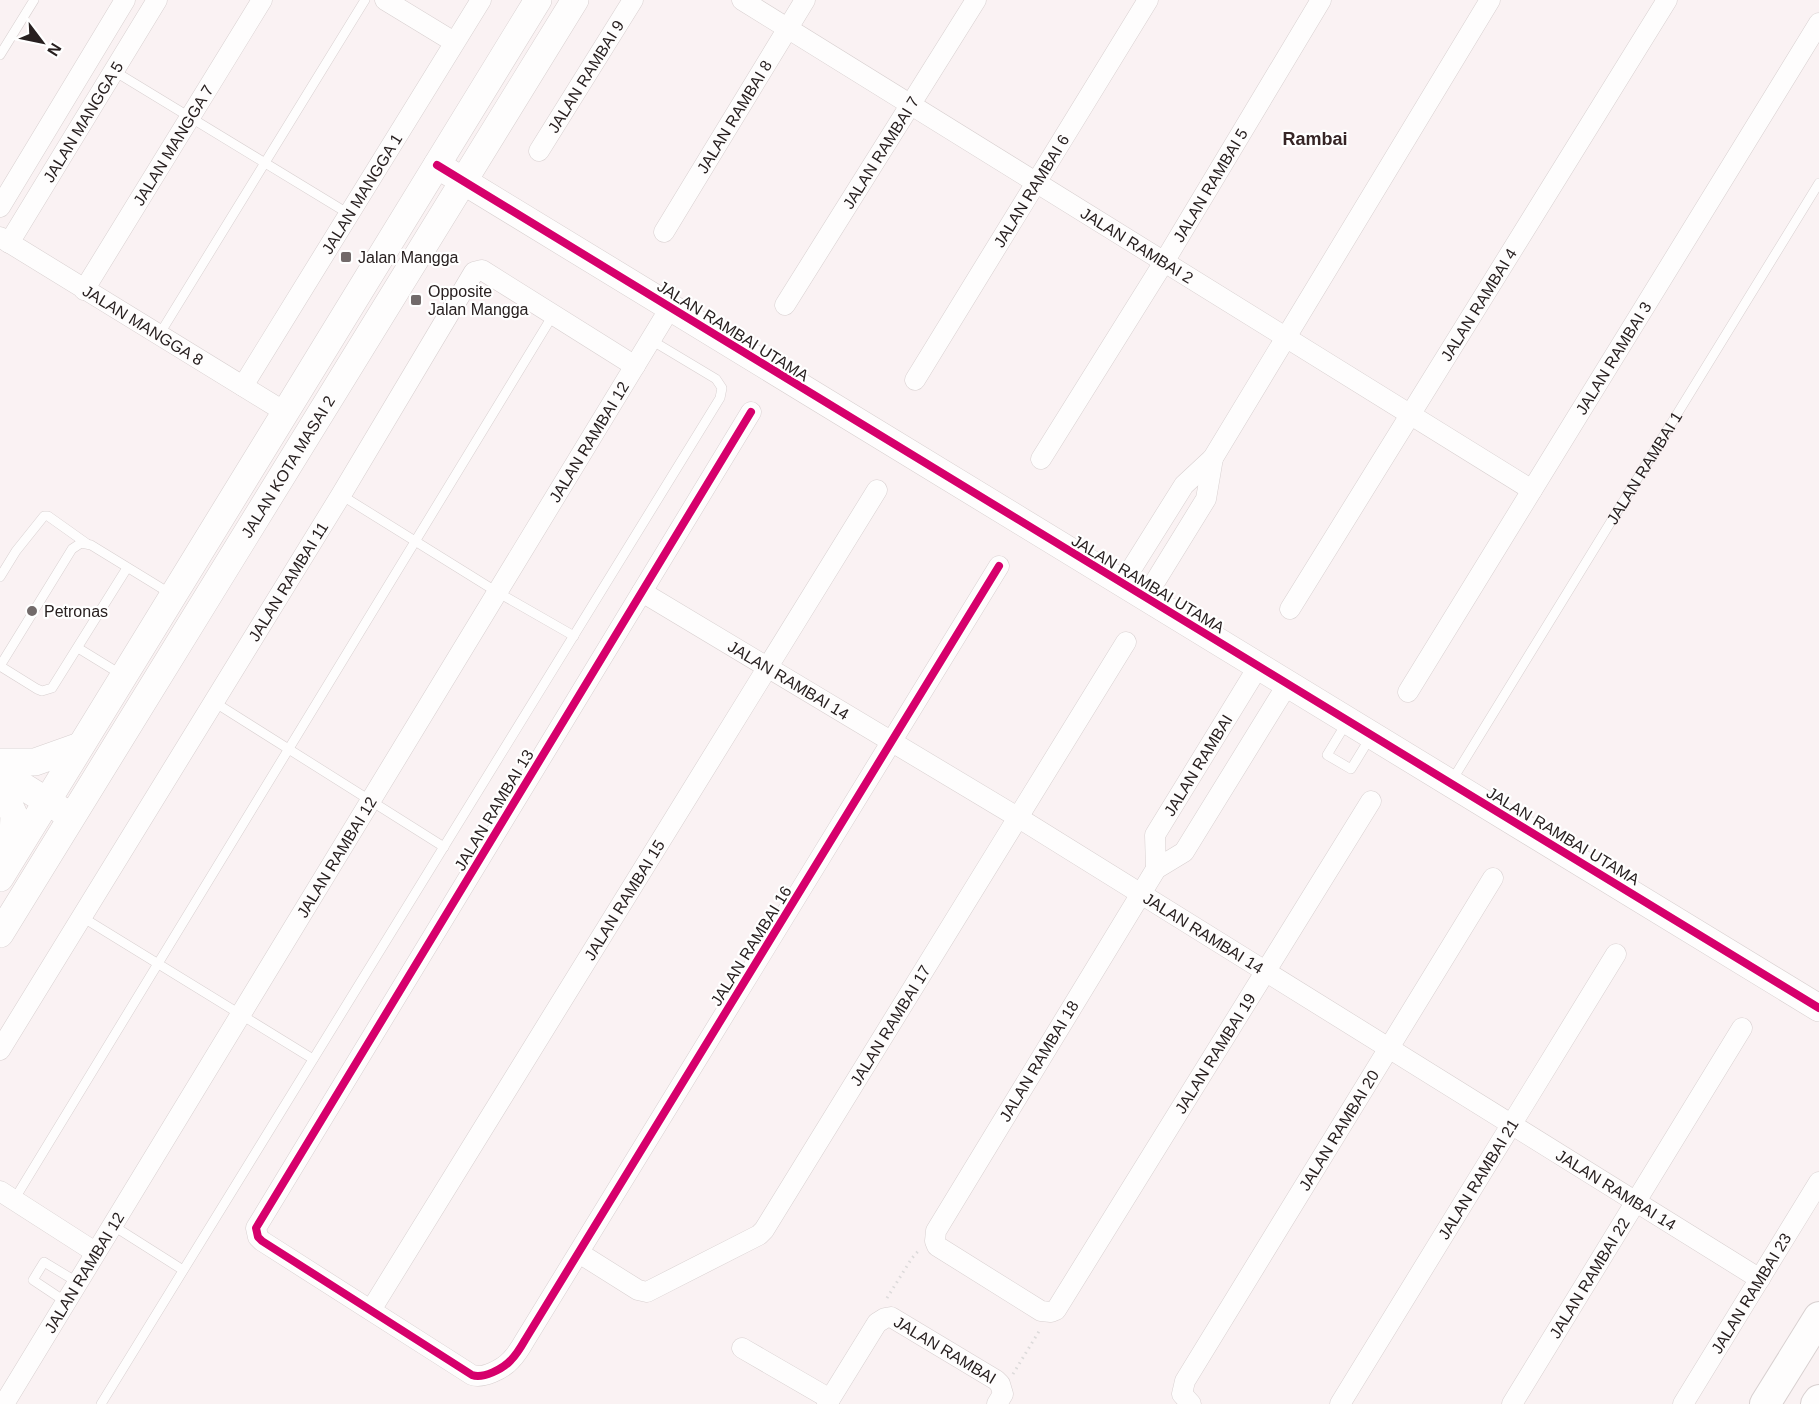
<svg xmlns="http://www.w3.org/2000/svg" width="1819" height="1404" viewBox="0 0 1819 1404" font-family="Helvetica,sans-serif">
	<rect width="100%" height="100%" fill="#faf2f3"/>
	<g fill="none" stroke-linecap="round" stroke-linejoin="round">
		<defs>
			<g id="lane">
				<path d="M0,55L34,0"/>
				<path d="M114,71L349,214"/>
				<path d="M159,335L365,0"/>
				<path d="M341,495L497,592L574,636"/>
				<path d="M0,577L16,551L44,516H48L86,543"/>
				<path d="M78,648L122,675"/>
				<path d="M0,666L72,549L81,543L91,545L171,594"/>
				<path d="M0,666L37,689L42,691L52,688L127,568"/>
				<path d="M214,702L444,847"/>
				<path d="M1347,722L1327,755L1351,769L1370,738"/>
				<path id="s1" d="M1451,782L1819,183"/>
				<path d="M82,917L313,1059"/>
				<path d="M14,1200L553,315"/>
				<path d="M112,1225L183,1270"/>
				<path d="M66,1302L33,1280L44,1262L77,1282"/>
				<path d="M101,1404L720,398L722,388L716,379L651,340"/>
			</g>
			<g id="street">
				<path d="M385,0L454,42"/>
				<path id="s2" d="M742,0L1532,490"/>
				<path id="s3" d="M539,151L633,0"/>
				<path d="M0,207L125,0"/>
				<path id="s4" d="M664,232L805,0"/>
				<path id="s5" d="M0,237L285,412"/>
				<path id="s6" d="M9,243L157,0"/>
				<path id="s7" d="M84,290L262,0"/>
				<path id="s8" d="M785,305L976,0"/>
				<path id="s9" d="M915,380L1148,0"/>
				<path id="s10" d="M243,386L481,0"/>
				<path d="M751,412L256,1228L258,1237L262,1241L472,1375C483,1379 503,1369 511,1360C517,1354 521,1347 525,1340L999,566"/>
				<path id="s11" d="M1041,459L1164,262L1321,0"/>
				<path d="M1122,584L1184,485L1213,458L1490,0"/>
				<path id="s12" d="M642,592L1019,818L1760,1279"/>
				<path d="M1145,598L1206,499L1213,458"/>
				<path id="s13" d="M1290,609L1667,0"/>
				<path id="s14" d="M1287,685L1184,852L1156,869L936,1231L935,1241L937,1246L1041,1311L1051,1312L1056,1310L1371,801"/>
				<path id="s15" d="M1408,692L1819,23"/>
				<path id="s16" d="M1156,869L1155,835L1258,667"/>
				<path id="s17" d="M0,1050L341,495L474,272L482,270L635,366"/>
				<path d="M0,1191L95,1252"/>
				<path id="s18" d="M579,1253L638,1290L647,1292L759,1235L764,1230L1126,642"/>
				<path id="s19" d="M371,1310L877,490"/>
				<path d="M742,1348L830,1399"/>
				<path id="s20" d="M4,1404L670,308"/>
				<path id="s21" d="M827,1404L877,1323L885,1318L891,1317L996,1380L1000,1384L1003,1394L997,1404"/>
				<path id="s22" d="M1191,1404L1182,1394L1185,1381L1493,878"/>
				<path id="s23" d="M1340,1404L1616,954"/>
				<path id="s24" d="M1512,1404L1742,1028"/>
				<path id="s25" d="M1683,1404L1819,1182"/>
			</g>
			<g id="secondary">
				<path d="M437,165L1819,1008"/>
				<path d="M0,762H35L80,746"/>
				<path d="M0,772L61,810"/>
				<path d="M0,785L14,815L12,857"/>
				<path d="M0,878L538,0"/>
				<path id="s26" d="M0,934L575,0"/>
			</g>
			<path id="primary" d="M1765,1404L1819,1317
				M1816,1404L1819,1400"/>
		</defs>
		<use href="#lane" stroke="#d8d0d0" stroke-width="10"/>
		<use href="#street" stroke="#d8d0d0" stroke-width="21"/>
		<use href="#secondary" stroke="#d8d0d0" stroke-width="28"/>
		<use href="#primary" stroke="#d8d0d0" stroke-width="32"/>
		<path stroke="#dcdada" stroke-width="3" stroke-dasharray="1.5 4.5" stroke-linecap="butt" d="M887,1298L912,1258L920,1249
			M1013,1374L1041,1328"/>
		<use href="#lane" stroke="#fefdfd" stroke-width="9"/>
		<use href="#street" stroke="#fefdfd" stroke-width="20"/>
		<use href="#secondary" stroke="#fefdfd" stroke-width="27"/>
		<use href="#primary" stroke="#fefdfd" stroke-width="30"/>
		<defs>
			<path id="cycleway" d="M437,165L1819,1008
				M751,412L256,1228L258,1237L262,1241L472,1375C483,1379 503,1369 511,1360C517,1354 521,1347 525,1340L999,566"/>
		</defs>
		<use href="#cycleway" stroke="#fff" stroke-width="11"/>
		<use href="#cycleway" stroke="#d6006c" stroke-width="8"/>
	</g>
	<g fill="#726a6a" stroke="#fff" stroke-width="2">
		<rect x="340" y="251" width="12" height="12" rx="3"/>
		<rect x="410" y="294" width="12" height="12" rx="3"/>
		<circle cx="32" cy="611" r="6"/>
	</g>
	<g text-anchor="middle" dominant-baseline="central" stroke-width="4.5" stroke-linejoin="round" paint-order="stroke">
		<g font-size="16" fill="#282020" stroke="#fff">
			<text stroke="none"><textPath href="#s3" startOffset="88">JALAN RAMBAI 9</textPath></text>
			<text stroke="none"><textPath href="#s4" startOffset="135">JALAN RAMBAI 8</textPath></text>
			<text stroke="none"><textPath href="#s6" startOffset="142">JALAN MANGGA 5</textPath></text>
			<text stroke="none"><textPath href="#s7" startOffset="170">JALAN MANGGA 7</textPath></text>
			<text stroke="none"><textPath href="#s8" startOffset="180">JALAN RAMBAI 7</textPath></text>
			<text stroke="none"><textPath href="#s11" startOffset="322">JALAN RAMBAI 5</textPath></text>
			<text stroke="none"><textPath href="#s9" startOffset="222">JALAN RAMBAI 6</textPath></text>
			<text stroke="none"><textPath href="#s10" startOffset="226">JALAN MANGGA 1</textPath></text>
			<text stroke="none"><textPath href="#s2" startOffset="465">JALAN RAMBAI 2</textPath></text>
			<text stroke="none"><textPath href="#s13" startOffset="358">JALAN RAMBAI 4</textPath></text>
			<text stroke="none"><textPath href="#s5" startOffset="168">JALAN MANGGA 8</textPath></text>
			<text transform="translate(733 331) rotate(32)">JALAN RAMBAI UTAMA</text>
			<text stroke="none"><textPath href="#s15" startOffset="392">JALAN RAMBAI 3</textPath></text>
			<text stroke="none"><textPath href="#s20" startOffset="1126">JALAN RAMBAI 12</textPath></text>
			<text stroke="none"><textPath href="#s26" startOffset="549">JALAN KOTA MASAI 2</textPath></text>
			<text stroke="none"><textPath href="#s1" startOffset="369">JALAN RAMBAI 1</textPath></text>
			<text stroke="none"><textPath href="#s17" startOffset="550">JALAN RAMBAI 11</textPath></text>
			<text transform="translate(1148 584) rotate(31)">JALAN RAMBAI UTAMA</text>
			<text stroke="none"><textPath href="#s12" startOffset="171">JALAN RAMBAI 14</textPath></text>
			<text stroke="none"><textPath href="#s16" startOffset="116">JALAN RAMBAI</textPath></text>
			<text transform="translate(494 810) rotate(-59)">JALAN RAMBAI 13</text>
			<text transform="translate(1563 836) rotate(31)">JALAN RAMBAI UTAMA</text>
			<text stroke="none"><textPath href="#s20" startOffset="640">JALAN RAMBAI 12</textPath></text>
			<text stroke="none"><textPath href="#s19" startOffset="482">JALAN RAMBAI 15</textPath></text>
			<text stroke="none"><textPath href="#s12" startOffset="657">JALAN RAMBAI 14</textPath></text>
			<text transform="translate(751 946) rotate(-58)">JALAN RAMBAI 16</text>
			<text stroke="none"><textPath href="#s18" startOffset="452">JALAN RAMBAI 17</textPath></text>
			<text stroke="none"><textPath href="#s14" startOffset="1108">JALAN RAMBAI 19</textPath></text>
			<text transform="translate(1039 1061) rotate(-59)">JALAN RAMBAI 18</text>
			<text stroke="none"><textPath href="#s22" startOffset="321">JALAN RAMBAI 20</textPath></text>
			<text stroke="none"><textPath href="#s23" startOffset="264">JALAN RAMBAI 21</textPath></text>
			<text stroke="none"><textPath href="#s12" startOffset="1143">JALAN RAMBAI 14</textPath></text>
			<text stroke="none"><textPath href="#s20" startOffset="154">JALAN RAMBAI 12</textPath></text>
			<text stroke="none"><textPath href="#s24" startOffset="148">JALAN RAMBAI 22</textPath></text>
			<text stroke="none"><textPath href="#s25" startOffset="130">JALAN RAMBAI 23</textPath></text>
			<text stroke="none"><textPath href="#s21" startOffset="174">JALAN RAMBAI</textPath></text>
		</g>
		<g font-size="16" fill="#282020" stroke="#fff" text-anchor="start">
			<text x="358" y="257">Jalan Mangga</text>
			<text x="428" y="291">Opposite<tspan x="428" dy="18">Jalan Mangga</tspan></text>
			<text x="44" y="611">Petronas</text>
		</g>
		<g font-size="18" font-weight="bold" fill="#362526" stroke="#fff">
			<text x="1315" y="139">Rambai</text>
		</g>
	</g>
	<g transform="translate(42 42) rotate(122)" stroke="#ffffff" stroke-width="4.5" paint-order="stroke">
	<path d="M0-4.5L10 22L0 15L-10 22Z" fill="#282020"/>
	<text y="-9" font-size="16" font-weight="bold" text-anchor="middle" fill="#282020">N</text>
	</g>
</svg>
